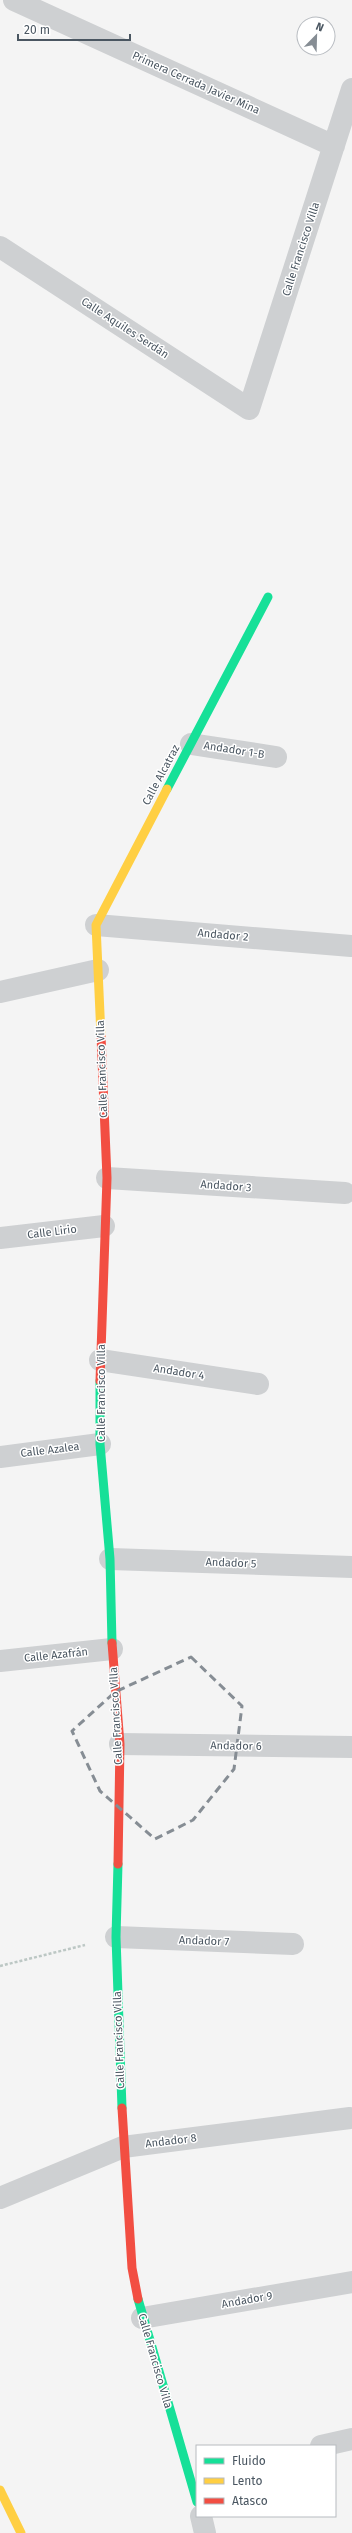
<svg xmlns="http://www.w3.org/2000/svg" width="352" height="2533" viewBox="0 0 352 2533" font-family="'Fira Sans',sans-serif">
	<rect width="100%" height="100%" fill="#f4f4f4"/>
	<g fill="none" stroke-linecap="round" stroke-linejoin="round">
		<path stroke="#bcc7c4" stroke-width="2.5" stroke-dasharray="3 2" stroke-linecap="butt" d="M0,1966L85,1945"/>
		<path stroke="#ced0d2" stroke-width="22" d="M14,0L334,146
			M0,247L249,409L352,89
			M191,744L276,757
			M96,925L351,946
			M0,992L98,970
			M107,1178L345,1193
			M0,1238L104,1226
			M100,1360L258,1384
			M0,1457L100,1444
			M110,1559L352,1567
			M0,1661L112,1649
			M120,1744L352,1747
			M116,1937L293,1944
			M0,2198L123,2147L350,2118
			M142,2318L352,2282
			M321,2446L352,2439
			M201,2516L205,2533"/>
		<path stroke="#16e098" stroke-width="9" d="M167,789L268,597
			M100,1381V1444L110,1559L112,1643
			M118,1864L116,1937L122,2108
			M138,2299L197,2502"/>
		<path stroke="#ffcf43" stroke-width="9" d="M101,1036L96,925L167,789
			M0,2490L21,2533"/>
		<path stroke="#f24e42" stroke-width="9" d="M100,1381L107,1178L101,1036
			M112,1643L120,1744L118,1864
			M122,2108L132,2268L138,2299"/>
	</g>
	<path fill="none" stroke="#868d94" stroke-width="3" stroke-dasharray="8 5" stroke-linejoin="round" d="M191,1657L242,1706L234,1769L193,1820L155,1839L100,1791L72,1731L115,1692Z"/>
	<g text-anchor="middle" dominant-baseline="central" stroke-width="3" stroke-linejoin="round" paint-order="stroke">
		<g font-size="11" fill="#4a5661" stroke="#fff">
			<text transform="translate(196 83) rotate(24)">Primera Cerrada Javier Mina</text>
			<text transform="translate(301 249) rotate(-72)">Calle Francisco Villa</text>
			<text transform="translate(125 328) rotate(33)">Calle Aquiles Serdán</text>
			<text transform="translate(234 750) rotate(9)">Andador 1-B</text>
			<text transform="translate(161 775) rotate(-62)">Calle Alcatraz</text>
			<text transform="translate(223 935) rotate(5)">Andador 2</text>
			<text transform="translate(102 1069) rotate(-92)">Calle Francisco Villa</text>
			<text transform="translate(226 1186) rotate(4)">Andador 3</text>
			<text transform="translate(52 1232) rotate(-7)">Calle Lirio</text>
			<text transform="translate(179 1372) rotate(9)">Andador 4</text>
			<text transform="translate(101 1393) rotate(-90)">Calle Francisco Villa</text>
			<text transform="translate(50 1450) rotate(-7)">Calle Azalea</text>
			<text transform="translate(231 1563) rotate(2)">Andador 5</text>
			<text transform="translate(56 1655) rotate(-6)">Calle Azafrán</text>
			<text transform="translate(116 1716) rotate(-93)">Calle Francisco Villa</text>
			<text transform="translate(236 1746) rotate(1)">Andador 6</text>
			<text transform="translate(204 1941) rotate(2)">Andador 7</text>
			<text transform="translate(119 2040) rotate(-92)">Calle Francisco Villa</text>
			<text transform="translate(171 2141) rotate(-7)">Andador 8</text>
			<text transform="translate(247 2300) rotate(-10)">Andador 9</text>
			<text transform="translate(155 2361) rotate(74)">Calle Francisco Villa</text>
		</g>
	</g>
	<rect x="196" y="2445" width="140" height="72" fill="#ffffff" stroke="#b7bbc0"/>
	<rect x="204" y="2458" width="20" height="6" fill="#16e098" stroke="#b7bbc0"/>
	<text x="232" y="2465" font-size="12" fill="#4a5661">Fluido</text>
	<rect x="204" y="2478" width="20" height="6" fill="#ffcf43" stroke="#b7bbc0"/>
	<text x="232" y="2485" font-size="12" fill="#4a5661">Lento</text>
	<rect x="204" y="2498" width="20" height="6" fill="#f24e42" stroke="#b7bbc0"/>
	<text x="232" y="2505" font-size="12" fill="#4a5661">Atasco</text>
	<g transform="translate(316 36) rotate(23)"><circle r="19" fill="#ffffff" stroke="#b7bbc0"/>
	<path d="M0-3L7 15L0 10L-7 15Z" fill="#868d94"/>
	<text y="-6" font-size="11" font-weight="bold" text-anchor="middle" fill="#4a5661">N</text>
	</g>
	<path d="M18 34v6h112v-6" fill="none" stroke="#4a5661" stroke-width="2"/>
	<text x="24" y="34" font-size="12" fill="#4a5661" stroke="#ffffff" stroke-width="3" paint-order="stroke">20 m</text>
</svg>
